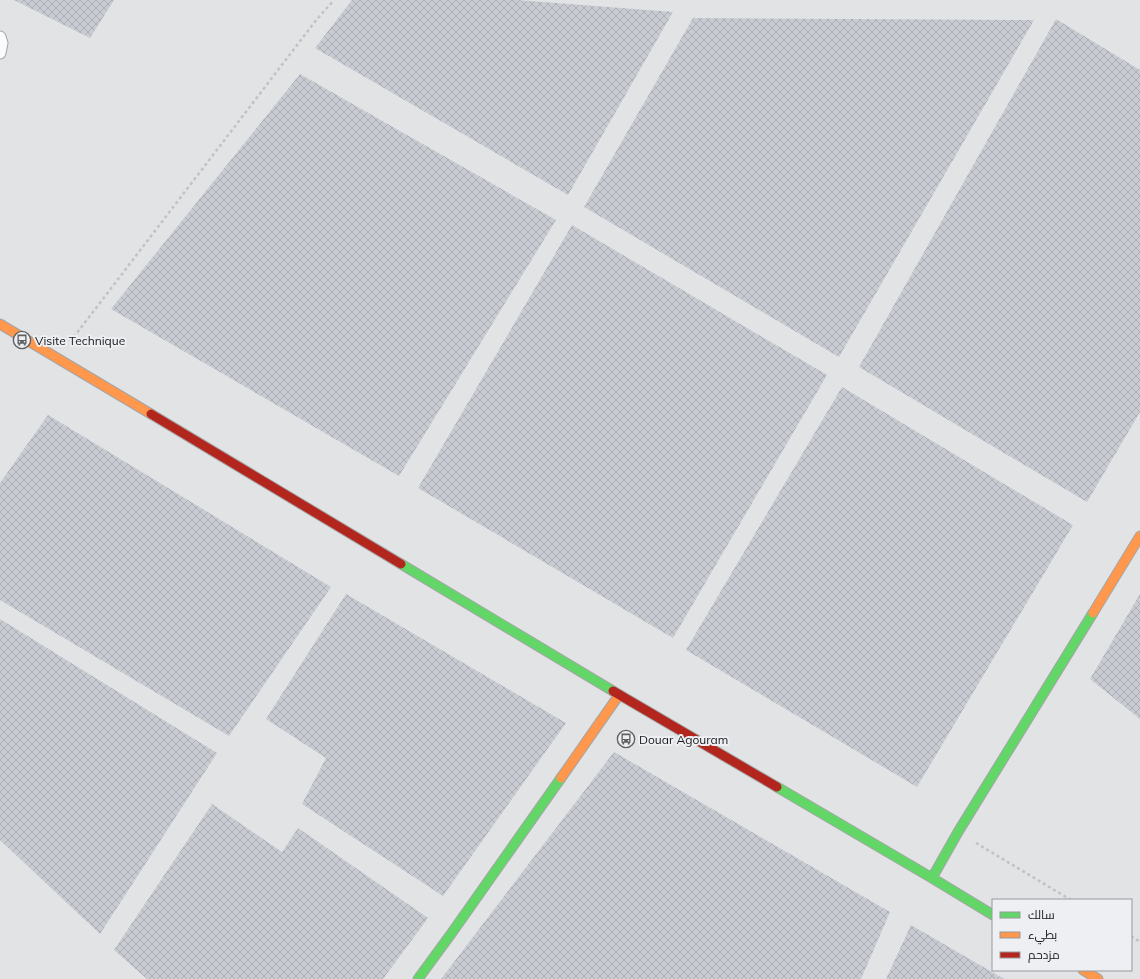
<svg xmlns="http://www.w3.org/2000/svg" width="1140" height="979" viewBox="0 0 1140 979" font-family="Mulish,Cairo,sans-serif">
	<defs>
		<pattern id="building-cross-hatch" width="8" height="8" patternUnits="userSpaceOnUse"><rect width="8" height="8" fill="#c9cbd3"/><path d="M0 0l8 8M0 8l8-8" fill="none" stroke="#acaeb5"/></pattern>
	</defs>
	<rect width="100%" height="100%" fill="#e1e3e5"/>
	<path fill="url(#building-cross-hatch)" d="M14,0H114L90,38Z
		M352,0H517L673,12L568,195L315,48Z
		M693,18L1034,20L839,357L584,207Z
		M1056,19L1140,70V412L1087,502L859,367Z
		M300,74L556,220L399,476L111,309Z
		M572,225L827,375L673,638L418,488Z
		M842,387L1073,525L917,787L686,650Z
		M48,415L331,587L229,736L0,600V483Z
		M346,594L566,723L443,896L302,804L326,758L266,719Z
		M1140,594V719L1090,679Z
		M0,619L217,753L100,934L0,840Z
		M614,752L890,912L861,979H441Z
		M212,804L282,852L298,828L428,918L383,979H147L114,950Z
		M911,925L1004,979H886Z"/>
	<g fill="none" stroke-linecap="round" stroke-linejoin="round">
		<defs>
			<path id="lane" d="M0,37L2,43L0,53"/>
			<path id="fast" d="M401,564L613,691
				M777,787L932,878L993,915
				M932,878L958,832L1093,613
				M418,979L451,934L561,778"/>
			<path id="slow" d="M0,324L151,414
				M1093,613L1140,536
				M561,778L619,695
				M1083,970L1098,979"/>
			<path id="jam" d="M151,414L401,564
				M613,691L777,787"/>
		</defs>
		<use href="#lane" stroke="#a4a5a7" stroke-width="13"/>
		<use href="#fast" stroke="#a4a5a7" stroke-width="11"/>
		<use href="#slow" stroke="#a4a5a7" stroke-width="11"/>
		<use href="#jam" stroke="#a4a5a7" stroke-width="11"/>
		<path stroke="#c2c2c2" stroke-width="2.5" stroke-dasharray="3 3" stroke-linecap="butt" d="M70,342L317,19L334,0
			M976,843L1071,900
			M1131,936L1140,942"/>
		<use href="#lane" stroke="#fafbfb" stroke-width="11"/>
		<use href="#fast" stroke="#63d668" stroke-width="9"/>
		<use href="#slow" stroke="#ff974d" stroke-width="9"/>
		<use href="#jam" stroke="#b3261e" stroke-width="9"/>
	</g>
	<defs>
		<symbol id="bus-ring" viewBox="-11 -11 22 22"><circle r="9.5" fill="#edeff3" stroke="#5f6062" stroke-width="1.5"/><path d="M-5-6H5V4H4V6H2V4H-2V6H-4V4H-5ZM-3.5-4V0h7V-4ZM-3.5 1.2v1.5H-2V1.2ZM2 1.2v1.5H3.5V1.2Z" fill="#5f6062"/></symbol>
	</defs>
	<g fill-rule="evenodd">
		<use href="#bus-ring" x="12" y="330" width="20" height="20"/>
		<use href="#bus-ring" x="616" y="729" width="20" height="20"/>
	</g>
	<g text-anchor="middle" dominant-baseline="central" stroke-width="4" stroke-linejoin="round" paint-order="stroke">
		<g font-size="12" fill="#19191b" stroke="#edeff3" text-anchor="start">
			<text x="35" y="340">Visite Technique</text>
			<text x="639" y="739">Douar Agouram</text>
		</g>
	</g>
	<rect x="992" y="899" width="140" height="72" fill="#edeff3" stroke="#98999d"/>
	<rect x="1000" y="912" width="20" height="6" fill="#63d668" stroke="#98999d"/>
	<text x="1028" y="919" font-size="12" fill="#19191b">سالك</text>
	<rect x="1000" y="932" width="20" height="6" fill="#ff974d" stroke="#98999d"/>
	<text x="1028" y="939" font-size="12" fill="#19191b">بطيء</text>
	<rect x="1000" y="952" width="20" height="6" fill="#b3261e" stroke="#98999d"/>
	<text x="1028" y="959" font-size="12" fill="#19191b">مزدحم</text>
</svg>
